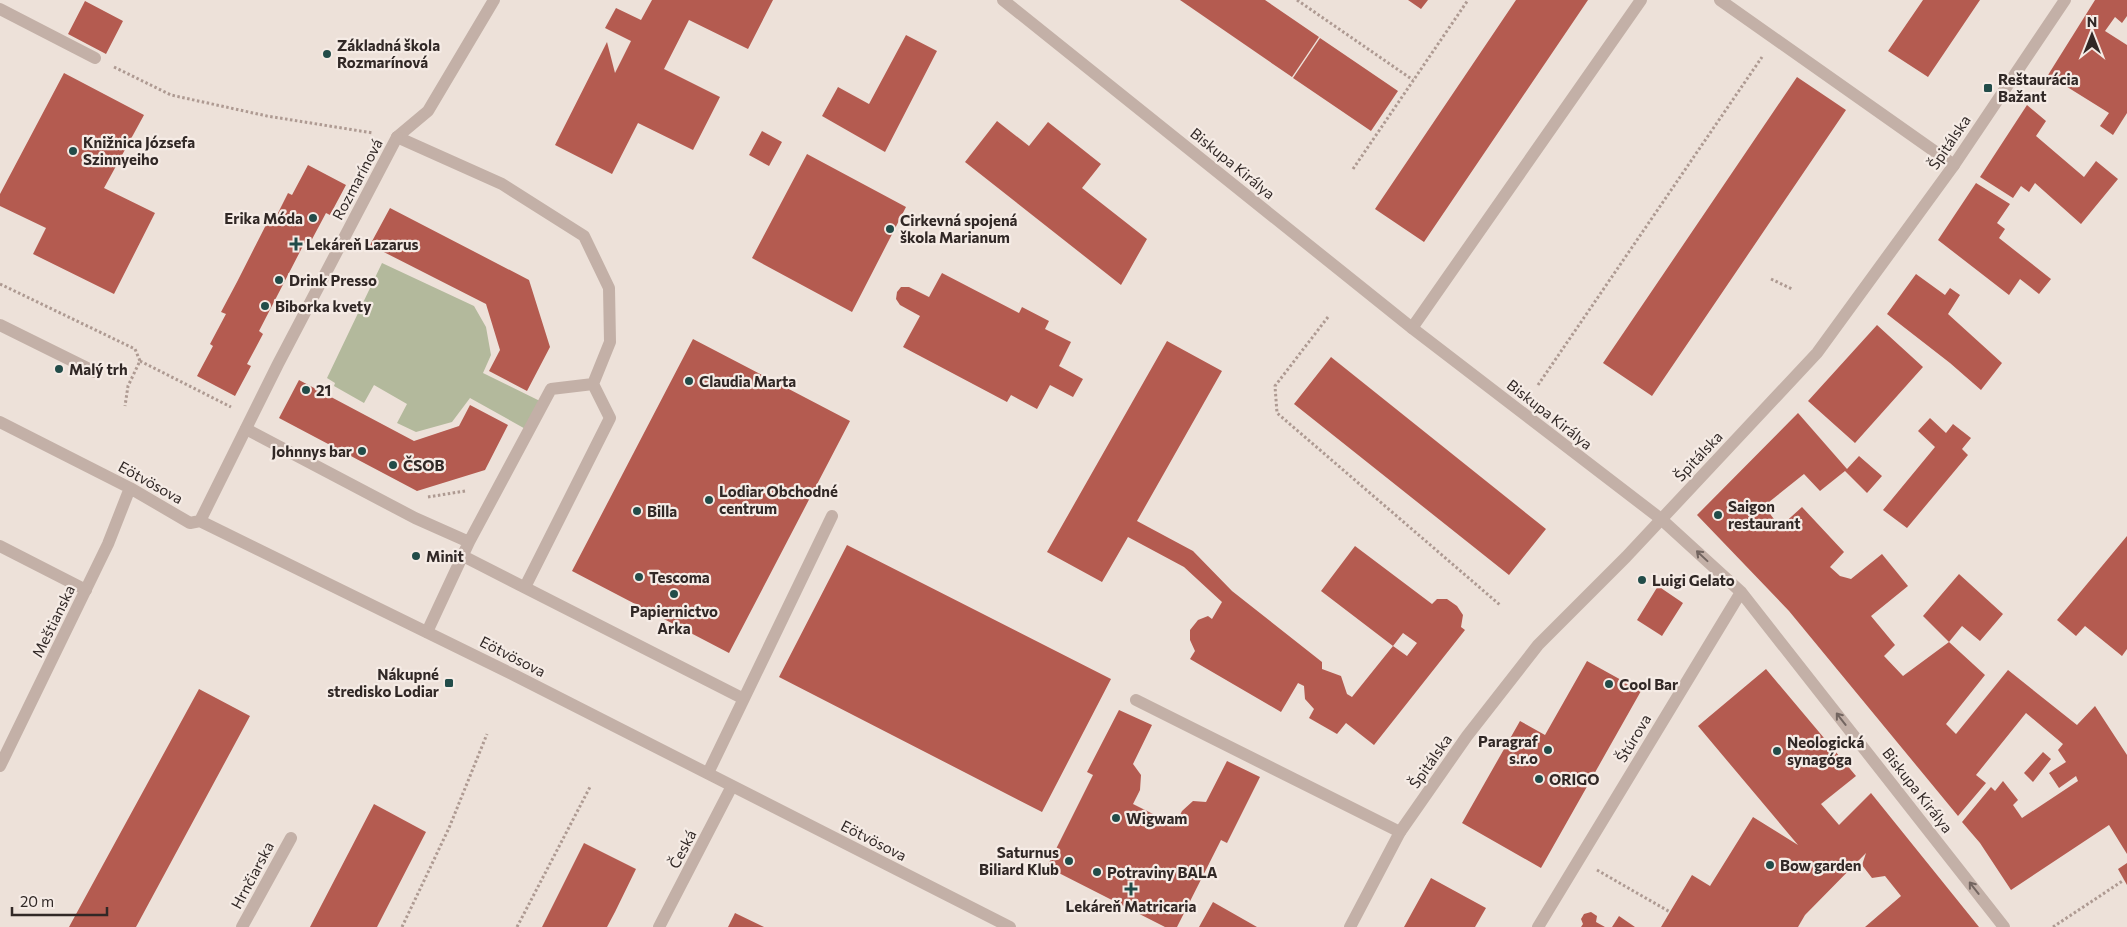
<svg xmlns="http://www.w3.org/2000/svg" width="2127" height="927" viewBox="0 0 2127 927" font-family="Commissioner,sans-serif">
	<rect width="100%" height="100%" fill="#ede1d9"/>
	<path fill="#b3b99c" d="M382,263L474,306L486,327L491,355L483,373L544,403L529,431L470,398L452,422L416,432L397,423L407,404L374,385L364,403L334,386L335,383L327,378Z"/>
	<path fill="#b45b50" d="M652,0H773L748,49L689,20L664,69L720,97L693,150L638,123L612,174L555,145L607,42L615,73L631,41L605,28L616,8L641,20Z
		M1180,0H1265L1319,37L1292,77Z
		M1408,0H1428L1421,9Z
		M1516,0H1588L1424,242L1375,209Z
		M1923,0H1980L1928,77L1888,51Z
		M2095,0H2127V16L2122,23L2115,17L2105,31L2127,45V113L2113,135L2100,126L2109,113L2048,75Z
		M85,1L123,21L106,54L68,34Z
		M906,35L937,51L885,152L822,116L838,87L869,104Z
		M1320,38L1398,91L1371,131L1293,78Z
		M64,73L144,115L104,188L155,213L114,294L33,254L46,228L0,206V194Z
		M1797,77L1846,110L1652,396L1603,363Z
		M2027,105L2046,121L2036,136L2084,177L2096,161L2118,179L2081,224L2035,183L2029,192L2021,186L2013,198L1980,177Z
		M997,121L1029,146L1048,122L1101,164L1082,188L1147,239L1121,285L965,162Z
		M762,131L782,142L769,166L749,155Z
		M807,154L906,207L852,312L752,258Z
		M308,165L346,185L330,215L326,213L310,243L306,240L259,331L263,334L247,364L251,366L235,396L197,376L213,346L210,344L226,314L221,312L237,282L268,221L273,223L288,193L292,195Z
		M1976,183L2010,204L1997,223L2005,229L1999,238L2051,279L2039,294L2020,279L2009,295L1938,240Z
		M390,208L529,280L550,347L527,391L489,371L500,350L486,304L370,245Z
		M942,273L1019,313L1022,307L1049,321L1045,329L1071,342L1059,366L1083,379L1073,397L1050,385L1037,409L1011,395L1007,402L903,347L920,316L900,305L896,299L897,292L901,287H909L929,297Z
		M1916,274L1945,295L1950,288L1960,295L1948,314L2002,363L1981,390L1950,363L1887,314Z
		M1877,325L1923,367L1855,443L1808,401Z
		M693,339L850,421L729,653L572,571Z
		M1167,341L1222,371L1137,521L1193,551L1232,591L1322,662V669L1341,676L1347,694L1352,697L1393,646L1407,656L1417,643L1403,633L1393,646L1321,591L1355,546L1432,604L1437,599H1447L1457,606L1463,615L1461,627L1465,630L1374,745L1346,723L1337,734L1309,718L1314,709L1305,699L1304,686L1298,683L1281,712L1190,659L1195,651L1190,640V630L1198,620L1208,616L1212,619L1222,602L1184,567L1128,537L1102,582L1047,552Z
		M1331,357L1546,529L1509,575L1294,404Z
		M299,380L414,441L459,426L470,405L508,425L485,470L417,491L279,418Z
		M1798,413L1847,469L1859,456L1882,476L1867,493L1845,471L1820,491L1804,474L1764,506L1780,527L1802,507L1844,552L1830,567L1840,576L1851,579L1882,554L1908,586L1871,616L1895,645L1884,656L1903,676L1949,642L1923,616L1959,574L2003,614L1980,641L1962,626L1949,642L1985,675L1946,724L1956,734L2008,670L2077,725L2095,706L2127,755V854L2109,825L2011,890L1980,843L1962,822L1991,787L1995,791L2003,781L2018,800L2013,805L2022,818L2078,781L2076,776L2059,788L2049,773L2066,762L2058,750L2063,744L2026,713L1976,775L1986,783L1958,816L1789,611L1697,515Z
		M1930,418L1946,433L1953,424L1971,438L1962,449L1968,455L1907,528L1883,510L1935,447L1918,431Z
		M2127,536V649L2122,656L2085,626L2076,636L2057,620Z
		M847,545L1111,679L1042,812L779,677Z
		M1658,586L1683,603L1662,636L1637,620Z
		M1587,661L1641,691L1541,868L1462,823L1520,721L1545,735Z
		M1766,669L1856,776L1821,804L1839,825L1871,793L1979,927H1865L1901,896L1885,876L1872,878L1862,865L1866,853L1805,915L1798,927H1661L1692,875L1710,886L1753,817L1798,845L1698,726Z
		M199,689L250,716L136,927H69Z
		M1119,710L1152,725L1133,764L1141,775L1140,790L1133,804L1175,825L1182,811L1193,801L1206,802L1227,761L1260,777L1227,843L1221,840L1177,927H1165L1047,867L1093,775L1087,772Z
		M2043,752L2051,759L2033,782L2024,773Z
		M374,804L426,832L377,927H310Z
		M584,843L636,869L615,912L607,927H542Z
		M2127,863V885L2118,869Z
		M1431,878L1486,908L1475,927H1404Z
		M1213,902L1257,927H1199Z
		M1591,912L1597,916L1596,922L1605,927H1581L1583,924L1581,919L1584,914Z
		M735,913L764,927H728Z
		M1619,916L1635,927H1612Z"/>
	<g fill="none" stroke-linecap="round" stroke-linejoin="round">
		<path stroke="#ae9a92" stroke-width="3" stroke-dasharray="2.5 2.5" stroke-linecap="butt" d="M1297,0L1413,80
			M114,67L171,95L267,116L373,133
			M1353,169L1468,0
			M1771,279L1792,289
			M0,284L135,349L140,361L128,386L125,406
			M1328,317L1275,386L1277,413L1500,605
			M140,361L231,407
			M1538,385L1762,57
			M428,497L465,491
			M1597,870L1670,912
			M402,927L449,828L487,734
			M517,927L590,787
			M2053,927L2124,880"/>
		<path stroke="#c3b0a7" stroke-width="12" d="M1720,0L1954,165
			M0,9L95,58
			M0,325L95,372
			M1412,328L1641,0
			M246,429L415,518L469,542
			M0,546L86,590
			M463,556L742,698
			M525,587L610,418L593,384
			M427,632L469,542L551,389L593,384L610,342L609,288L584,236L502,184L397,137L428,111L494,0
			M1136,700L1400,832
			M708,773L832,516"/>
		<path stroke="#c3b0a7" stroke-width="12" d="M1003,0L1412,328L1661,519L1741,592L2004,927
			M0,422L130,488L190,523L200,521L516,676L1010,927
			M200,521L278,364L397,137
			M0,766L108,544L130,488
			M242,927L291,838
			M659,927L732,786
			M1350,927L1400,832L1467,736L1538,645L1626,557L1817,353L1954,165L2065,0
			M1538,927L1741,592"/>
	</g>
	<defs><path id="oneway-shaft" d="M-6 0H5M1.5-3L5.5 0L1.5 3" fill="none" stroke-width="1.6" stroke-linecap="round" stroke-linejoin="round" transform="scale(1.25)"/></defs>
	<g stroke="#736560">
		<use href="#oneway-shaft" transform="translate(1702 556) rotate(-137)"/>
		<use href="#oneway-shaft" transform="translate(1841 719) rotate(-128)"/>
		<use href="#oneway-shaft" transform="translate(1974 888) rotate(-128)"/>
	</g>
	<g fill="#224c49" stroke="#f5ebe5" stroke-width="2">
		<circle cx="327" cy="54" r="5"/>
		<rect x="1983" y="83" width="10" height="10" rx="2.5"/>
		<circle cx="73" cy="151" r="5"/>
		<circle cx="313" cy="218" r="5"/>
		<circle cx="890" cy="229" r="5"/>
		<path d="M293.5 236.5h5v5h5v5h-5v5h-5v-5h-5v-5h5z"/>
		<circle cx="279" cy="280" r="5"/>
		<circle cx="265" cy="306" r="5"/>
		<circle cx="59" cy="369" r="5"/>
		<circle cx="689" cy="381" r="5"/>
		<circle cx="306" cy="390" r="5"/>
		<circle cx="362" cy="451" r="5"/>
		<circle cx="393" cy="465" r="5"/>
		<circle cx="709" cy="500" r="5"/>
		<circle cx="637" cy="511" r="5"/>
		<circle cx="1718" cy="515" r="5"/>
		<circle cx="416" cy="556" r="5"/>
		<circle cx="639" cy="577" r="5"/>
		<circle cx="1642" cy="580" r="5"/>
		<circle cx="674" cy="594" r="5"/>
		<rect x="444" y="678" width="10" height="10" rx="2.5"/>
		<circle cx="1609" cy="684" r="5"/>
		<circle cx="1548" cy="750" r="5"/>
		<circle cx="1777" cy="751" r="5"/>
		<circle cx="1539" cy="779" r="5"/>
		<circle cx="1116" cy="818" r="5"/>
		<circle cx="1069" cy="861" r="5"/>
		<circle cx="1770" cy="865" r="5"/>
		<circle cx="1097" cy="872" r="5"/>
		<path d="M1128.5 881.5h5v5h5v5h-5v5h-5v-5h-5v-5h5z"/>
	</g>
	<g text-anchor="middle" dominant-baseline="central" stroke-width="4.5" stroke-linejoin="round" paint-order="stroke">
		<g font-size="15" font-weight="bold" fill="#312826" stroke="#f5ebe5" text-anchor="start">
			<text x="337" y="45">Základná škola<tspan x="337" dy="17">Rozmarínová</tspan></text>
			<text x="1998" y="79">Reštaurácia<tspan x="1998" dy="17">Bažant</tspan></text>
			<text x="83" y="142">Knižnica Józsefa<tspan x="83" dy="17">Szinnyeiho</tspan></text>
			<text x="303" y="218" text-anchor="end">Erika Móda</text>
			<text x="900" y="220">Cirkevná spojená<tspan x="900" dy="17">škola Marianum</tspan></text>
			<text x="306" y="244">Lekáreň Lazarus</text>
			<text x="289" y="280">Drink Presso</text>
			<text x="275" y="306">Biborka kvety</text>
			<text x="69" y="369">Malý trh</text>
			<text x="699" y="381">Claudia Marta</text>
			<text x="316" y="390">21</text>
			<text x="352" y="451" text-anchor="end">Johnnys bar</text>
			<text x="403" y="465">ČSOB</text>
			<text x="719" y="491">Lodiar Obchodné<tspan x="719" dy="17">centrum</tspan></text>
			<text x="1728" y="506">Saigon<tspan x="1728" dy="17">restaurant</tspan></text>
			<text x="647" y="511">Billa</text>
			<text x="426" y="556">Minit</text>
			<text x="649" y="577">Tescoma</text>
			<text x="1652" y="580">Luigi Gelato</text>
			<text x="674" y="611" text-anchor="middle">Papiernictvo<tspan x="674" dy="17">Arka</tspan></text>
			<text x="439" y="674" text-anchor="end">Nákupné<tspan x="439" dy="17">stredisko Lodiar</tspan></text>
			<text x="1619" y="684">Cool Bar</text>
			<text x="1538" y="741" text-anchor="end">Paragraf<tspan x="1538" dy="17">s.r.o</tspan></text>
			<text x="1787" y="742">Neologická<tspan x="1787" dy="17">synagóga</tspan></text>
			<text x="1549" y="779">ORIGO</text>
			<text x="1126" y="818">Wigwam</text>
			<text x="1059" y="852" text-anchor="end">Saturnus<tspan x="1059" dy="17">Biliard Klub</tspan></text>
			<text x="1780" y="865">Bow garden</text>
			<text x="1107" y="872">Potraviny BALA</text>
			<text x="1131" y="906" text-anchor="middle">Lekáreň Matricaria</text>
		</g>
		<g font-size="15" fill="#312826" stroke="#f5ebe5">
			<text transform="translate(1949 142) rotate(-56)">Špitálska</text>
			<text transform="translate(1233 163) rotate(39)">Biskupa Királya</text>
			<text transform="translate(357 179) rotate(-62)">Rozmarínová</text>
			<text transform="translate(1550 414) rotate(38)">Biskupa Királya</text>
			<text transform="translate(1698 456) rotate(-47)">Špitálska</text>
			<text transform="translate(151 482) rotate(29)">Eötvösova</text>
			<text transform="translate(53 621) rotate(-64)">Meštianska</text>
			<text transform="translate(513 656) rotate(27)">Eötvösova</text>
			<text transform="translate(1633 738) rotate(-59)">Štúrova</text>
			<text transform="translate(1430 761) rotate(-55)">Špitálska</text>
			<text transform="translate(1918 790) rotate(52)">Biskupa Királya</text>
			<text transform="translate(874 840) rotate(27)">Eötvösova</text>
			<text transform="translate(682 849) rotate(-62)">Česká</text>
			<text transform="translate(252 875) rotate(-62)">Hrnčiarska</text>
		</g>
	</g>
	<g transform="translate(2092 35)" stroke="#f5ebe5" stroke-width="4" paint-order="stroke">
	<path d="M0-4L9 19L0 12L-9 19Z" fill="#312826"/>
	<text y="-8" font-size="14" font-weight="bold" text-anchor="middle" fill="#312826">N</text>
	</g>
	<path d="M12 907v8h95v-8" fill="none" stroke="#312826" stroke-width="2.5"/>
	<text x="20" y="907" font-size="15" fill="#312826" stroke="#f5ebe5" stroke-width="4" paint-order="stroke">20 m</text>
</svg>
